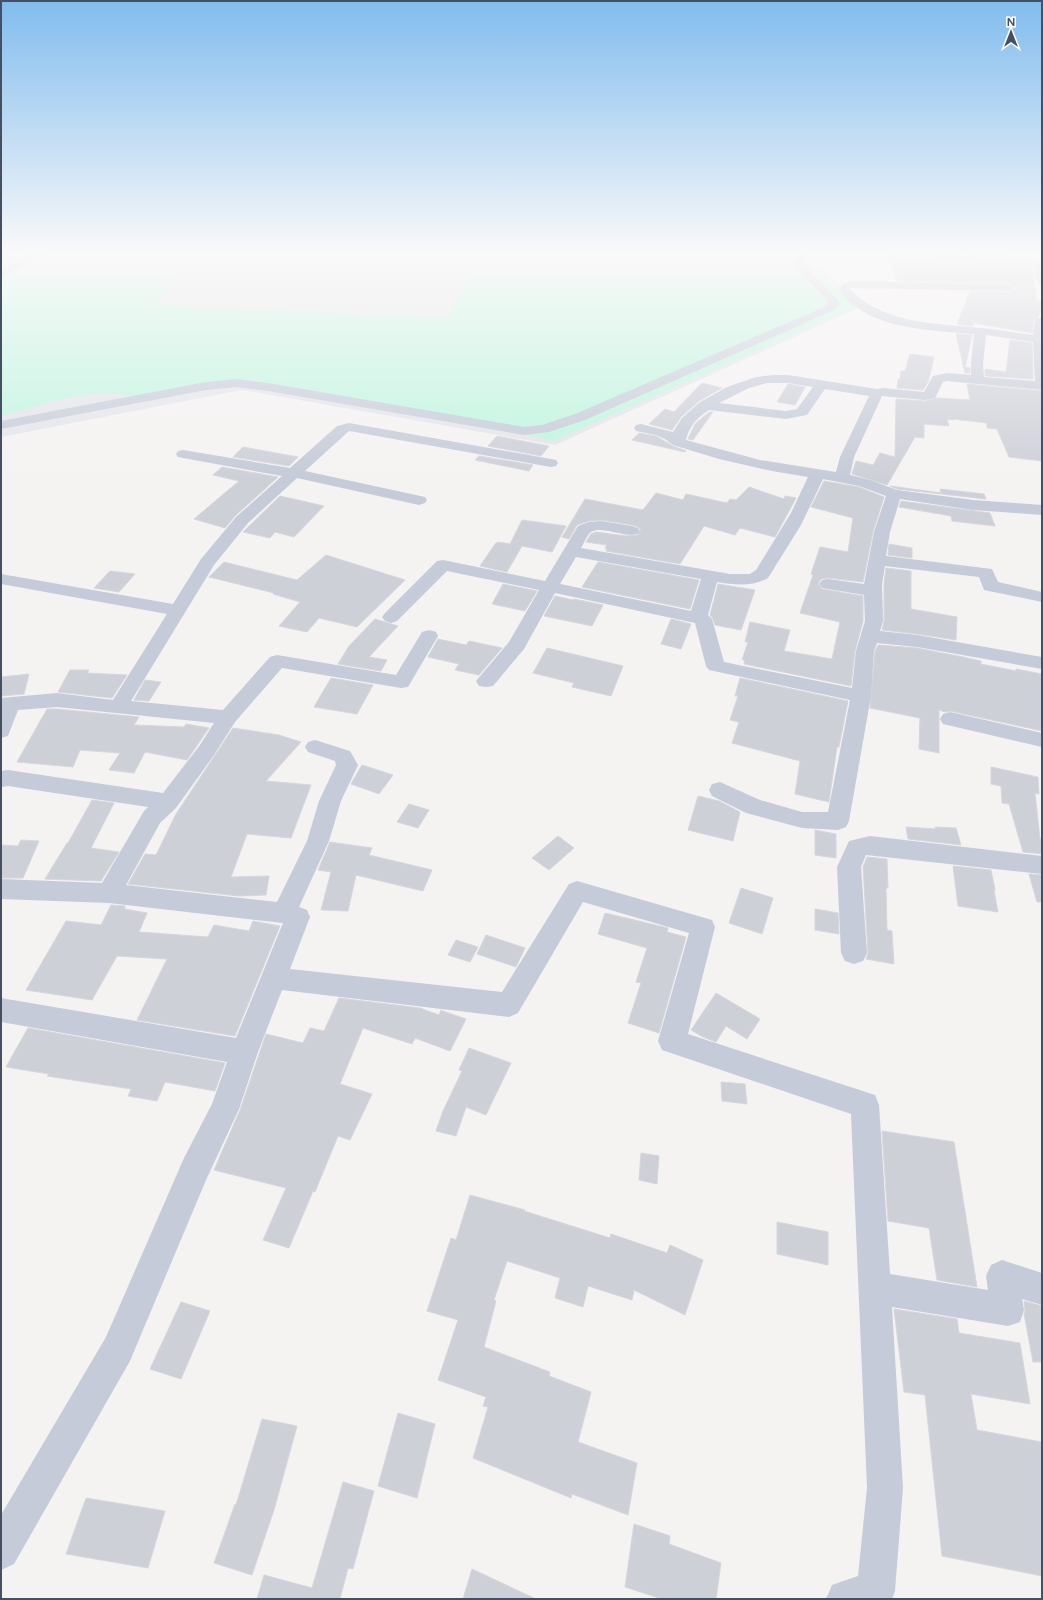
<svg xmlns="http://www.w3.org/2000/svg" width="1043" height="1600" viewBox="0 0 1043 1600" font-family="Figtree,sans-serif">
	<rect width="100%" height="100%" fill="#f5f2f2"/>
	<path fill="#e4e5ea" d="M1,254H827L818,265L863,306L555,445L242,390L1,437Z"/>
	<path fill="#bef5de" d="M60,254H203L153,305L449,318L476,254H822L813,264L857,306L553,441L442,413L252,380H236L132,396C88,387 44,404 1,416V279L47,256Z"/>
	<path fill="#ced0d8" stroke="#d6d6de" d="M887,254H910L916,258L971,264L977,260L966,254H1010L1009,258L1033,259V266L1036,300L1042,301V303L1039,316L1034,320L1032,333L974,323L973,326L957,324L970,292H1009L1016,289V287L1009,284L897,281Z
		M956,334L972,335L965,367L970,368V373H965Z
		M1010,340L1032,343L1033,379L985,376V369L1006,372Z
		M910,354L934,357L928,382L923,390L897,388L898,379H900L901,371H905Z
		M702,383L722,388L699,401L681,417L672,430L649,424L665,409L674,412Z
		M788,384L805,387L795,405L777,402Z
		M967,384L1042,391V461L1009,457L997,429L987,428V423L953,419V420L947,419L949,426L924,424V438L915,437L887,485L852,474L856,461L873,465L880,453L895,457L896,399L924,401L937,398L970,400Z
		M709,412H713L693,440L688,439L695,424Z
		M639,433L656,436L673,446L686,451L685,452L632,440Z
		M497,436L533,443L549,446L541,456L488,446Z
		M243,447L298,457L289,466L233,457Z
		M479,456L533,465L529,471L475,460Z
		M222,467L278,477L235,516L225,528L194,519L239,481L213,475Z
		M824,481L859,487L884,497L873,532L863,582L828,578L821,579L818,584L822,589L863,596V621L855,651L851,686L744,664L745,660H742L748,642H745L750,622L790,630L784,651L832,659L840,622L800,613L813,575L811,574L820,547L848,552L853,518L811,507Z
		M890,486L941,493L940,489L984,494L986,499L897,489Z
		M749,487L784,499L785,496L796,498L775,537L740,528L735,535L704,526L680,564L606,551L607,549L605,548L607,545L586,542L591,534L596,532L626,536L638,535L641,530L638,527L632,525L601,520L589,521L577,525L569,539L562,537L585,499L643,510L656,493L683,500L686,494L727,503L730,499L736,500Z
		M280,496L324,506L294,537L275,532L270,538L243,532Z
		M901,501L990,513L995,526L952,521L951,516L899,507Z
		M522,520L566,526L552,552L522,546L507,572L480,566L495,544L498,542L510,544Z
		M889,544L912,548V558L888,555Z
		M326,555L405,580L357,627L319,618L307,632L279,626L300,602L273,594L274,593L209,577L224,562L297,580Z
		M598,562L699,580L690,609L582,587Z
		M886,568L911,571V609L957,617L956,640L917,634L882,630L884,621V584Z
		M110,571L135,574L119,592L94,588Z
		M503,584L537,591L525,611L492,604Z
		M718,584L755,590L741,630L715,625L713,619L710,615Z
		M555,596L573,600L574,599L603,605L592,626L544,616Z
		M375,619L398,626L369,657L387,660L381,671L338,664L349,646Z
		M671,619L691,624L681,649L661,644Z
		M438,639L466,645L469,641L502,648L479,675L455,670L459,664L428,657Z
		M878,645L917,648L963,657L981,661V664L1016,671V669L1042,674V731L950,711L945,712L939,710V753L919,749L920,718L870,708L875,651Z
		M547,648L623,666L611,696L572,687L574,683L533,673Z
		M70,670H89L87,673L127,675L112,698L58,692Z
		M29,674L24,694L1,696V677Z
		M331,678L373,685L357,714L314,707Z
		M740,678L848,701L839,747H837L829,802L795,794L800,761L732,743L739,722L730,720L738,696H735Z
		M145,680L161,682L149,701L134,700Z
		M47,709H57L139,717L134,725L184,727L186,724L209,728L187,760L145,752L134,773L109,770L120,753L80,750L73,767L17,762Z
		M233,728L279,735L301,742L266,781L311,785L291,838L247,834L231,877L269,876L266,895L239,896L128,884L145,854L156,855L176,814Z
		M362,765L393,775L379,794L351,784Z
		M991,767L1038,777L1039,794L1035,793L1040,839H1042V854L1023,852L1009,804L1002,803L1001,786L991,784Z
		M698,796L719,801L740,812L733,841L688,830Z
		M92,800L114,803L91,848L119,852L101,881L45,879L67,843H68Z
		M409,804L429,810L418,828L397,822Z
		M906,827L936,829L935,827L956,828L961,845L908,839Z
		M815,830L836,834V858L815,855Z
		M558,836L574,848L549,870L532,858Z
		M21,840L39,841L23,878H1V845L18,846Z
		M330,842L372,848L369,855L432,870L423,891L356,875L348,911L321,910L331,872L318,870Z
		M867,857L887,859L888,888H886L887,930L892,931L894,964L866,959L868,953L863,867Z
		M953,866L991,870L995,890H994L998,912L958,906Z
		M1029,874L1042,875V902H1037Z
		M741,888L773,898L762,934L729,923Z
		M111,905L125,906V909L147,913L139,932L208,937L214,925L249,931L253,921L280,926L235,1036L137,1020L167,959L117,956L92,1000L26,990L66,921L101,925Z
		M815,909L838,913L839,934L815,930Z
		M605,913L668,928L667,932L686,937L659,1033L628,1023L641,983L636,982L647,948L598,934Z
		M486,935L525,948L516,967L477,954Z
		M456,940L478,947L470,962L448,955Z
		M716,993L760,1019L747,1039L726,1026L716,1042L703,1037L691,1030Z
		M339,998L420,1008L439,1015L441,1010L443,1011L466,1019L450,1051L415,1038L412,1044L363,1028L340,1084L372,1094L350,1140L338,1136L315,1192L313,1191L289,1248L263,1240L286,1188L214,1170L240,1110L266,1034L303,1043L310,1028L324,1031Z
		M28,1028L225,1063L215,1091L165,1082L157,1101L128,1096L131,1089L47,1076L49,1074L6,1067Z
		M469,1048L511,1063L486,1115L466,1107L456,1136L436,1131L443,1111L462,1071L459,1070Z
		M721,1082L745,1084L747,1104L722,1101Z
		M882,1131L954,1142L977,1287L937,1280L929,1228L888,1221Z
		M641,1153L659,1156L657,1184L639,1180Z
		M470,1195L525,1210L524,1211L610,1238L611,1234L667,1253L670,1245L703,1260L685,1315L634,1290L632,1300L588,1286L583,1307L555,1298L560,1278L507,1261L494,1300L496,1301L484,1347L550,1372L549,1376L591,1392L578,1442L637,1463L628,1515L572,1494L571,1498L473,1458L488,1407L483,1406L486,1397L438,1380L458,1320L427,1311L451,1238L456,1240Z
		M777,1222L828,1232V1265L777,1254Z
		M1024,1301L1042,1306V1362H1033L1024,1314L1025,1310Z
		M181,1302L210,1311L181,1379L150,1369Z
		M894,1309L957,1319L959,1333L1020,1343L1030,1404L971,1394L977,1430L1042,1442V1576L942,1556L925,1395L904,1392Z
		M398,1413L435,1424L417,1498L378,1486Z
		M262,1419L297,1426L274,1510L252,1575L214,1563L235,1504L236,1505Z
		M343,1482L374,1491L353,1569L348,1568L340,1599H257L264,1575L312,1588Z
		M86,1498L165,1511L148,1568L66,1554Z
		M634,1524L670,1536L669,1544L721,1563L716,1599H662L625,1587Z
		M472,1569L536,1599H463Z"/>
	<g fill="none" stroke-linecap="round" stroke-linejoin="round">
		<path fill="#c5cbd8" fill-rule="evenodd" d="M29,254H42L1,278V271Z
			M798,254H808L803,262L806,266L837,299L840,304L832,311L585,420L549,432L524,435L268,391L236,387L206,390L1,429V421L206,382L236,379L268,383L524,427L542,425L575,414L824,307L828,303L826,299L803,276L793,262Z
			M911,254C923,254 970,252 976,260L971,263L916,257Z
			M1042,259V285L1037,282L1034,266L1038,260Z
			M855,281L1009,285L1015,288L1009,291L851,288V290C884,324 934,323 979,328C997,329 1015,333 1033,335L1035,320L1037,318L1042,317V390L947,381L943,382L935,398L924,400L882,396L854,457L850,475L870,480L897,490L973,500L1042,505V515L973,510L900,499L890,532L886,556L992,569L998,582L1042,592V602L984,590L979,577L885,566L882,584L883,621L880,631L917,635L1042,657V669L917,647L877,643L874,651L871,696L849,821L846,827L838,830L802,828L746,813L712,796L709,790L712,784L720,782L760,800L802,812H828L850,700L709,670L706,666L695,623L555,593L524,649L493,686L486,687L479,686L476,681L509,642L539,590L447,571L397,621L391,623L385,621L382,617L385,613L437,561L443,560L545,581L578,526L589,522L601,521L632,526L638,528L640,531L638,534C625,538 601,525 591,532C587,535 584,543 581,548L730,574H750L756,570L791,513L808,477L772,471L719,459L673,445L665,439L656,435L636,431L634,428L636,425L641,424L673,432L682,418L700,402L727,387L756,377L774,375H788L877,389L883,388L924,392L933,376L947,373L971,375V364L974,334C929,330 868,330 839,290L843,284ZM986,335L1033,342L1035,381L984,377L983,364ZM767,383H788L813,387L797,409L786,411L719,403L749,388ZM825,389L869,396L840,457L836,472L760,460L686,440C689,426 697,418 709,410L786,419L807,415ZM823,479L859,486L886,496L874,532L864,584L828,579L822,580L819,584L822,588L864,595L865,621L856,651L852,688L724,662L712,619L708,615L717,582C734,585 753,587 768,578L801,525ZM576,557L701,579L691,611L560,584Z
			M349,423L551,459L556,460L558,463L556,466L551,467L349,431L305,471L425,497L427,500L425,503L419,505L297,478L248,523L214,565L131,701L223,710L270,657L277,655L396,675L422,632L429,630L436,632L438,636L408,687L401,688L282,668L235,722L214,755L176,808L160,823L126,885L277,902L307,841L319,801L336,765L335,761L308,752L305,747L308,742L315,740L350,751L358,765L341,801L329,841L299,907L307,910L310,917L290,969L502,992L569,884L577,881L712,920L715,927L688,1034L875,1095L879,1105L890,1274L988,1290L986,1276L991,1265L1002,1260L1042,1273V1305L1022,1299L1024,1310L1020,1322L1008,1326L892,1307L903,1488L895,1591L892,1599H826L832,1585L858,1576L867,1488L851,1114L662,1050L658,1041L689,933L583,902L518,1013L509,1017L282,990L258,1052L239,1109L206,1180L130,1361L14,1564L1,1570V1515L106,1337L184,1158L212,1104L227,1062L1,1022V998L236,1038L283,923L109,903L1,899V879L102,883L144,811L148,807L8,786L1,787V771L8,770L163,793L200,745L214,723L57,707L18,710L8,736L1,738V698L57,693L113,700L167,614L1,584V574L173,604L201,559L236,517L282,476L183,458L178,457L176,454L178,451L183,450L290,468L337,426Z
			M950,712L1042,733V747L943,724L940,719L943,714Z
			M870,836L1042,856V874L866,855L861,867L867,953L863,961L854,964L845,961L841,953L837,867L849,841Z"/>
	</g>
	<linearGradient id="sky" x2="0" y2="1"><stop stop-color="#81bcee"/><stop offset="0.53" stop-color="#faf9f9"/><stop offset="1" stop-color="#faf9f9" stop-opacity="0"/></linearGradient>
	<rect width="1043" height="478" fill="url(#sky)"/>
	<rect width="1043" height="1600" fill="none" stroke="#475062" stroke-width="4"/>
	<g transform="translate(1011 32)" stroke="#ffffff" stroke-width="3" paint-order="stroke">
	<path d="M0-3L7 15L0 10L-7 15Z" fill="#475062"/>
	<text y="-6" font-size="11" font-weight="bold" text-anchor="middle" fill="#475062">N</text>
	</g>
</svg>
